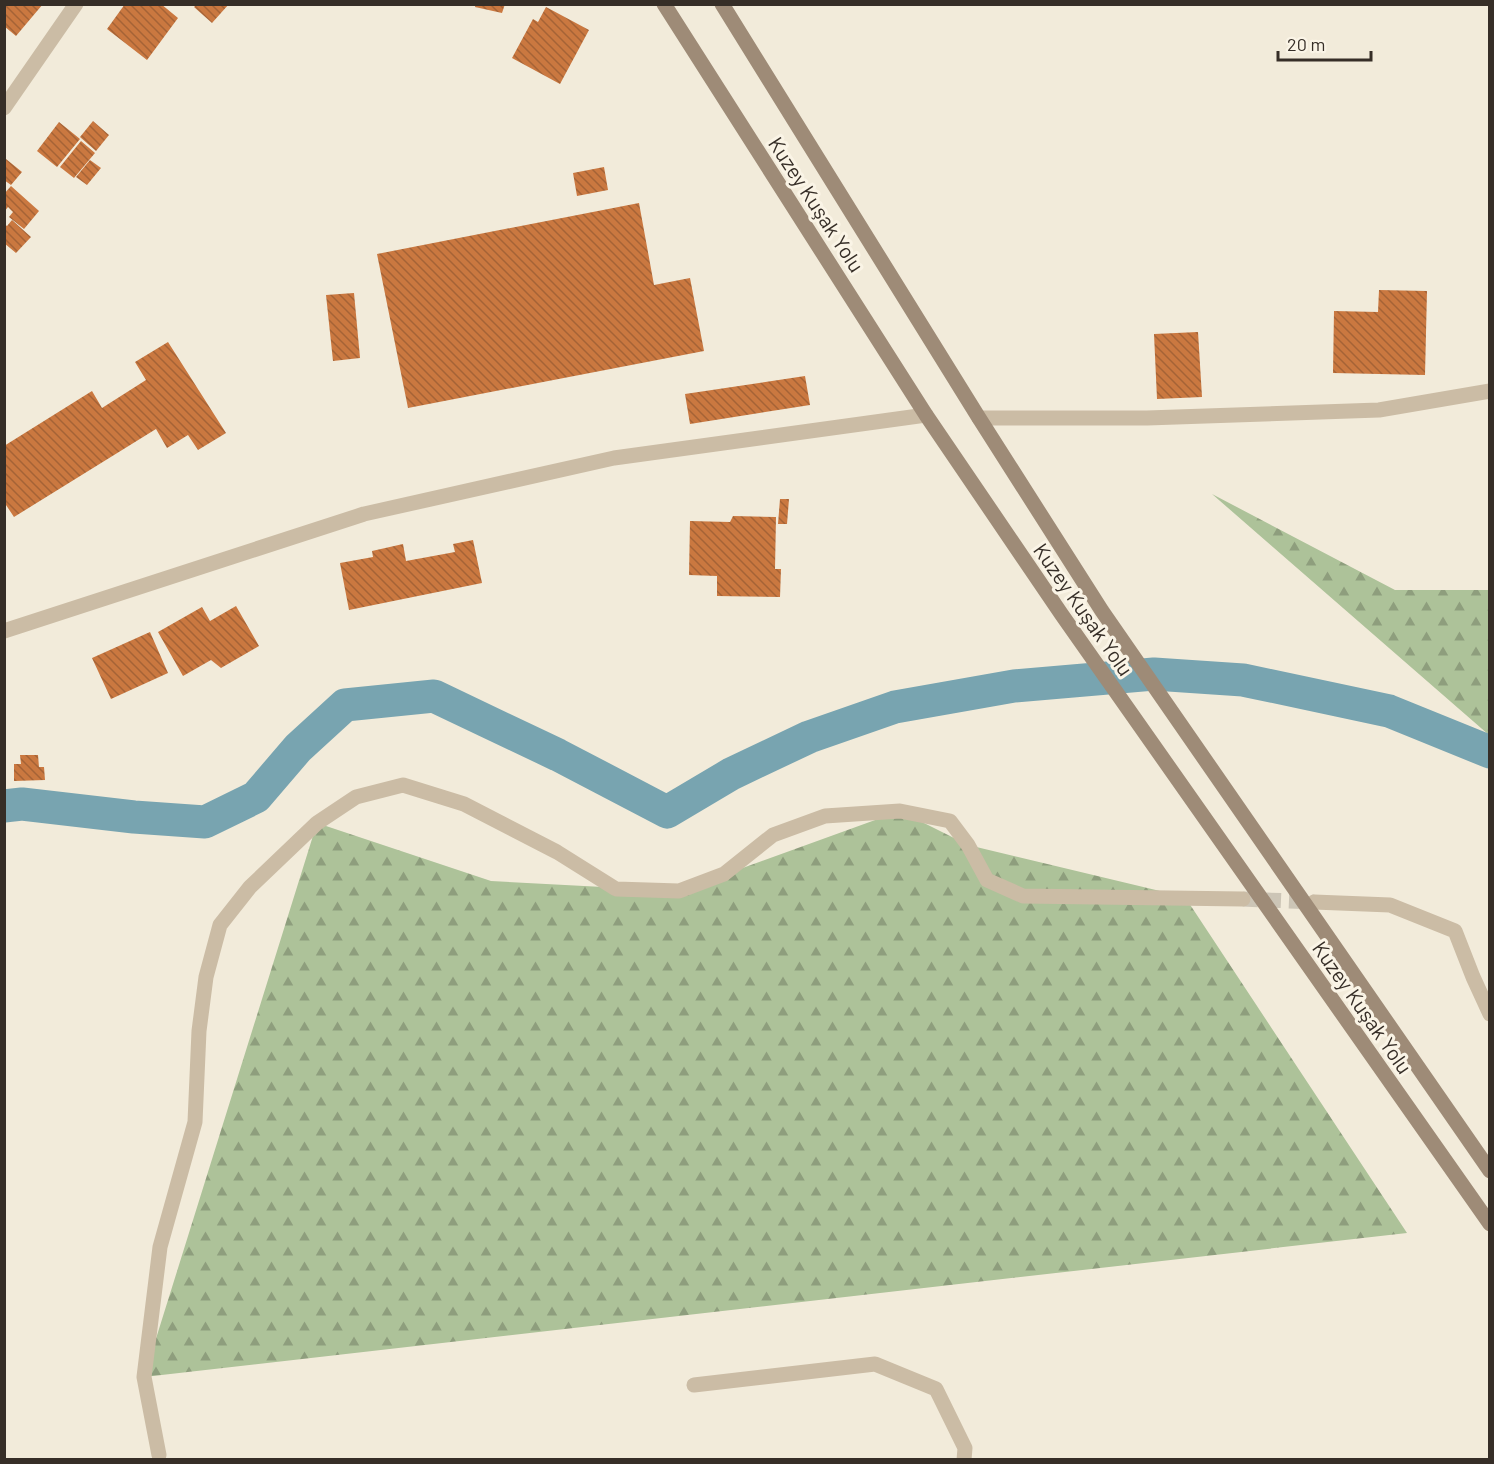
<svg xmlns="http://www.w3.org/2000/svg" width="1494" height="1464" viewBox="0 0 1494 1464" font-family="Barlow,sans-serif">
	<defs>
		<pattern id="forest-firs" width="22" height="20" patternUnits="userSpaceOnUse" patternTransform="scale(1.5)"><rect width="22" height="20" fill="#adc299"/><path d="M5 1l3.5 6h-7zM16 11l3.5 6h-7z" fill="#8e9e7d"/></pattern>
		<pattern id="building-back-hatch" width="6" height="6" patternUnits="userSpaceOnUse" patternTransform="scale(1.5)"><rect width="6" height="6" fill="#ca7840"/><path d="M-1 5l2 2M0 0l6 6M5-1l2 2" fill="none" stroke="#a56336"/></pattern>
	</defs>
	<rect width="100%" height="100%" fill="#f2ebda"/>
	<path fill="url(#forest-firs)" d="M1212,494L1395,590H1489V735Z
		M900,811L968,845L1185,897L1407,1233L144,1377L317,823L491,881L679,891Z"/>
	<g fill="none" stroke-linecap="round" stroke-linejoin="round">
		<path stroke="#78a4b0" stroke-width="33" d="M4,806L22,804L134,817L205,822L256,797L298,748L345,705L434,696L558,755L667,812L731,774L809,737L895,707L1014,686L1154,674L1243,680L1389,711L1490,752"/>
	</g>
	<path fill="url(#building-back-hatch)" d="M4,4H43L16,36L4,26Z
		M125,4H161L178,18L147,60L107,29Z
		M197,4H229L212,23L194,7Z
		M476,4H505L502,13L475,7Z
		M546,7L589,30L560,84L512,58L533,19L538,22Z
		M93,121L109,135L96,151L80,137Z
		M59,122L80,139L57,167L37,151Z
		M81,141L95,153L74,178L60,167Z
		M6,159L22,172L11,185L4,180Z
		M90,160L101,168L87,185L76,177Z
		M604,167L608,190L577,196L573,173Z
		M11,186L39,211L24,229L9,217L13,212L8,207L4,212V194Z
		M639,203L654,285L690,278L704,351L408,408L377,254Z
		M12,220L31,237L16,253L4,243V224L7,226Z
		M1379,290L1427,291L1425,375L1333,373L1334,311L1378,312Z
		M354,293L360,358L333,361L326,295Z
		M1198,332L1202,397L1157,399L1154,334Z
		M168,342L226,433L198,450L188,435L167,448L156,429L14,517L4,502V446L92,391L102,408L146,380L135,362Z
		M805,376L810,405L690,424L685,394Z
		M780,499H789L787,524H778Z
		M733,516L776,517L775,569H781L780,597L717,596V576L689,575L690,521L730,522Z
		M473,540L482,583L349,610L340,563L373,557L372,551L403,544L406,561L455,552L453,544Z
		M236,606L259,646L221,668L211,660L183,676L158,632L202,607L210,621Z
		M150,632L168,673L111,699L92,658Z
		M20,755H38L39,767H44L45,780L14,781V764H21Z"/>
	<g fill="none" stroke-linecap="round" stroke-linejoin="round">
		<path stroke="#ccc5b6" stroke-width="15" stroke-dasharray="15 8" stroke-linecap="butt" d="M1243,899L1314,902"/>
		<path stroke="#cbbca5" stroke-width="15" d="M4,108L76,4
			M1314,902L1390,905L1455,931L1473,977L1490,1014
			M694,1385L875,1364L936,1389L965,1448L964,1460
			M159,1455L144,1377L160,1247L195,1122L199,1031L206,977L220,925L250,887L317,823L356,797L403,785L464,804L557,852L616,889L679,891L724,874L773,835L825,816L900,811L950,821L968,845L987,880L1023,896L1243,899"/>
		<path stroke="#cbbca5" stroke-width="15" d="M979,418H1147L1379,410L1490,391
			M4,631L364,514L614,458L926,415"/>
		<path stroke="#9e8b77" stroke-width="15" d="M664,4L926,415L1062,615L1490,1224
			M722,4L979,418L1102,611L1490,1171"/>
	</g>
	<g text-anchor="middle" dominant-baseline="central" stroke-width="6" stroke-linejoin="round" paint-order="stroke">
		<g font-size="21" fill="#362e27" stroke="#faf4e6">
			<text transform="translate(817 204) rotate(57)">Kuzey Kuşak Yolu</text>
			<text transform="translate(1084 609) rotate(55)">Kuzey Kuşak Yolu</text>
			<text transform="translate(1363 1007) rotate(55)">Kuzey Kuşak Yolu</text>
		</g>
	</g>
	<rect width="1494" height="1464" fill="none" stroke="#362e27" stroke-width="12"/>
	<path d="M1278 51v9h93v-9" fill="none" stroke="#362e27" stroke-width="3"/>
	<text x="1287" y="51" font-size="18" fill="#362e27" stroke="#faf4e6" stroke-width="4.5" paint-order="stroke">20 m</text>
</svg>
